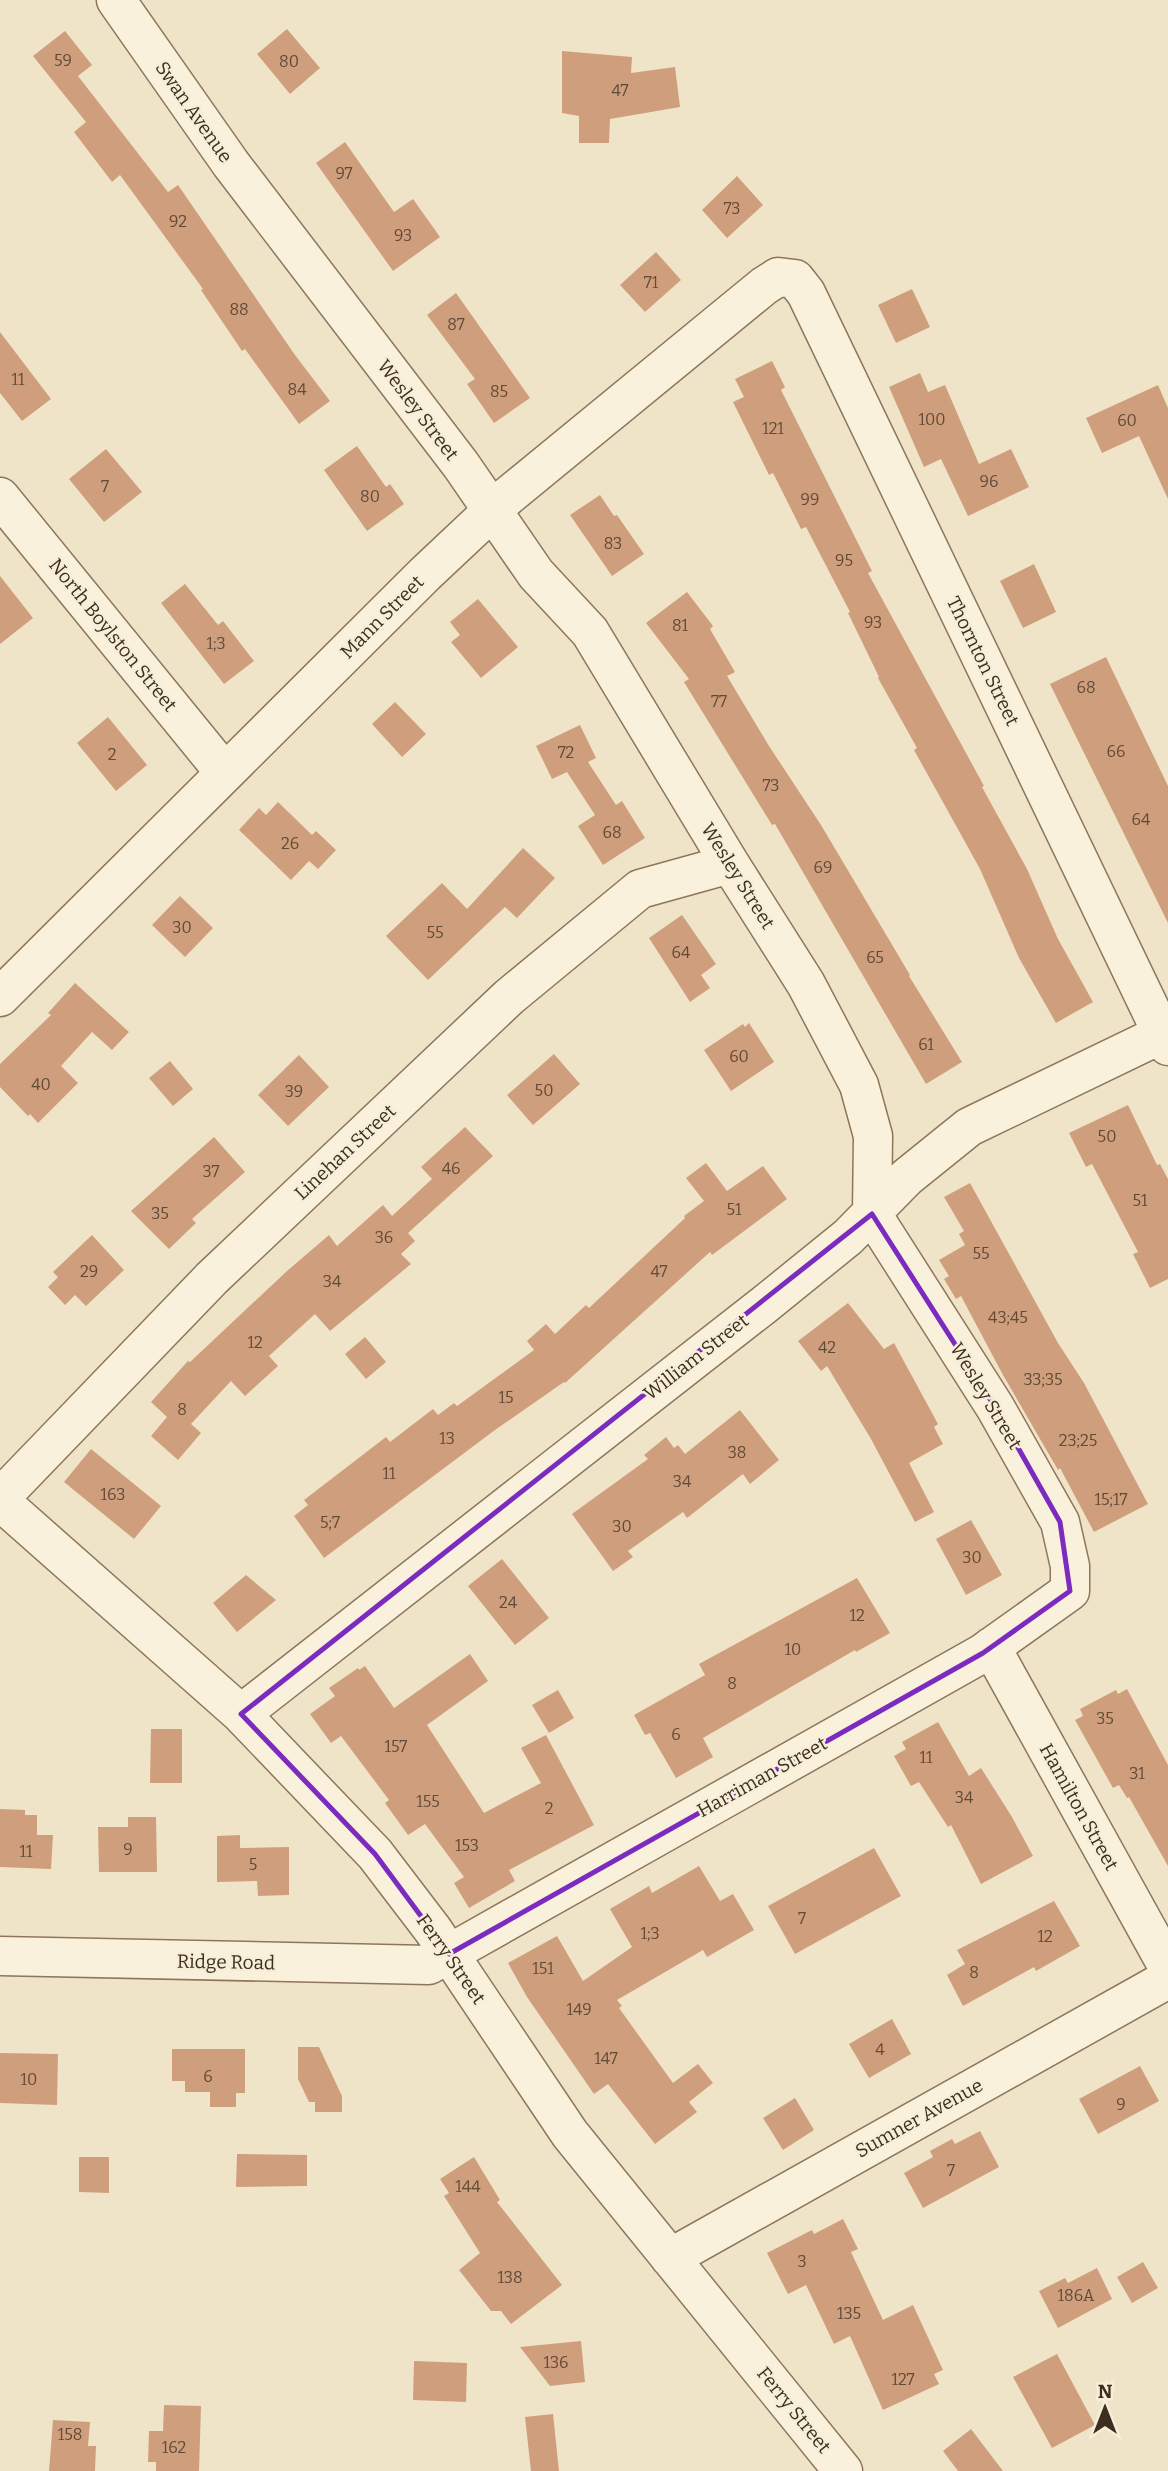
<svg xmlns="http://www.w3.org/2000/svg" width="1168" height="2471" viewBox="0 0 1168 2471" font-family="Bitter,serif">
	<rect width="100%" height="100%" fill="#f0e4c8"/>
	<path fill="#cf9f7d" d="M287,29L320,68L290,94L257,54Z
		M65,31L92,65L78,76L168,192L178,185L295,355L330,401L299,424L245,349L242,351L201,290L203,289L120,175L112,182L74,132L86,122L33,56Z
		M562,51L632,57L631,73L675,67L680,107L610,119L609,143H579V116L562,113Z
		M345,142L394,212L413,199L440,237L393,271L316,163Z
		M737,176L763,205L727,238L702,210Z
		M656,252L681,280L645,312L620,285Z
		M912,289L930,327L896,343L878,305Z
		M456,293L530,398L494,423L467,384L475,379L427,315Z
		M0,332L51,399L22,421L0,393Z
		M772,361L785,387L781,390L872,571L868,573L984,786L982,787L1027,869L1058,939L1093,1002L1056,1023L1019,958L980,869L914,750L917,748L878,678L879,677L848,613L850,612L806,527L801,529L773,473L769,475L733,402L744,397L735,379Z
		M920,373L928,392L945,385L979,464L1011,449L1029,487L968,516L941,459L924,467L889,387Z
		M1158,385L1168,408V499L1139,436L1102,453L1086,418Z
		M357,446L386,487L390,484L404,504L367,531L324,470Z
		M106,449L142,492L104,522L69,479Z
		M600,495L614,516L617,515L644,554L612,576L570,515Z
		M1034,564L1056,612L1023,628L1000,581Z
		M0,576L33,618L0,644Z
		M185,584L218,625L223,621L254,661L224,684L161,603Z
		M687,592L713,626L710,629L735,672L727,676L769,746L821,825L910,975L909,976L962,1062L926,1084L775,824L772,825L684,682L689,679L646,623Z
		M478,599L518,647L481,678L451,642L460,635L450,622Z
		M1106,657L1168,786V923L1050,684Z
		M395,702L426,734L402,757L372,724Z
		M108,717L147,765L116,791L77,743Z
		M580,725L596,758L588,762L616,805L622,801L645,838L603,865L578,826L595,815L567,772L552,779L536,746Z
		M278,802L312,835L316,831L336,850L318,869L309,861L291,880L239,830L259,808L266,815Z
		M523,848L555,878L517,918L505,907L428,980L386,936L442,883L467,909Z
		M180,896L213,928L185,957L152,925Z
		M682,915L716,964L701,975L710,988L690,1002L649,938Z
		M75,983L129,1032L112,1050L92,1032L61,1066L78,1083L38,1123L30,1114L28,1116L0,1087V1064L51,1015L48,1013Z
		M749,1023L774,1062L731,1091L704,1050L743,1024L745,1027Z
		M554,1054L580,1084L533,1125L507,1095Z
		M299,1055L329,1087L288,1126L258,1095Z
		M170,1061L193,1089L173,1106L149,1078Z
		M1128,1105L1157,1165L1160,1164L1168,1179V1279L1150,1288L1133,1254L1138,1252L1092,1164L1086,1167L1069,1133Z
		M465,1127L493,1156L408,1233L415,1241L401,1254L411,1264L330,1331L315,1314L269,1356L278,1366L245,1396L231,1381L191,1424L201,1433L178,1460L151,1436L167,1417L151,1402L188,1361L190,1362L287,1271L329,1235L337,1246L383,1205L392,1216L432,1179L421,1167Z
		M214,1137L245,1172L192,1219L196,1223L169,1249L131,1211Z
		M706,1163L727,1191L763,1166L787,1199L712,1255L710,1252L565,1383L564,1382L495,1430L324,1558L294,1516L308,1505L304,1500L386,1437L390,1442L433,1409L438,1415L454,1403L457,1406L534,1350L527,1341L546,1324L555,1334L586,1305L589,1308L685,1218L684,1216L704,1201L686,1178Z
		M970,1183L1058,1343L1084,1383L1148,1504L1094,1532L1060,1468L1058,1470L1003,1375L961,1296L956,1299L944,1279L949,1276L939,1260L965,1245L959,1234L964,1231L944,1197Z
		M92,1235L124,1270L86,1306L75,1295L65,1305L48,1287L58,1277L53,1272Z
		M848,1303L884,1349L894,1343L938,1424L934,1427L943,1444L909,1463L934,1512L915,1522L871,1439L827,1366L821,1371L798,1341Z
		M365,1337L386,1362L366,1379L345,1354Z
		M740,1410L779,1460L750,1484L743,1474L687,1518L683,1512L628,1551L633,1557L613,1571L572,1514L648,1459L644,1455L666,1437L674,1448L678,1445L685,1454Z
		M91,1449L161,1506L134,1539L64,1482Z
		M971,1520L1002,1575L966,1595L936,1539Z
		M502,1559L549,1618L515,1645L468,1586Z
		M246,1575L276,1600L237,1632L213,1603Z
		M857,1578L890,1633L856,1652L855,1650L703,1738L713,1757L676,1778L650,1733L645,1735L634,1715L705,1675L699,1664Z
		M470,1654L488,1681L427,1725L484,1813L541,1783L521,1748L546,1735L594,1825L509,1870L515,1881L469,1908L454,1883L464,1877L425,1824L408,1835L385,1803L389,1800L341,1736L331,1743L310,1714L335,1696L329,1688L358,1668L359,1670L365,1666L394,1708Z
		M1127,1689L1168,1765V1866L1129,1797L1127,1798L1119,1785L1113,1788L1075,1720L1083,1716L1080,1709L1116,1690L1118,1694Z
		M558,1690L574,1718L549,1733L532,1705Z
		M938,1722L969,1776L981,1768L1012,1817L1033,1856L981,1884L951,1825L948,1827L919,1782L911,1786L894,1756L906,1749L902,1742Z
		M151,1729H182V1783H150Z
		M0,1809L25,1810V1815H37V1835H53L51,1869L0,1867Z
		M128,1817H156L157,1872H99L98,1827H128Z
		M240,1835V1848L289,1847V1895L258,1896L257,1881L217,1882V1836Z
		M874,1848L901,1896L795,1954L768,1906Z
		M699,1866L720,1901L733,1894L754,1930L707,1957L703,1950L617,2000L622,2006L619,2008L673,2083L698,2064L713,2083L689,2102L697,2112L655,2144L608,2084L594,2094L527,1997L508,1963L557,1936L583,1981L632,1947L610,1909L649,1886L652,1893Z
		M1054,1901L1080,1946L1036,1971L1034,1967L963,2006L947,1975L965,1964L957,1950Z
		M892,2019L911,2054L869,2078L849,2044Z
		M298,2047H319L342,2096V2112H315V2102H309L298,2079Z
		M172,2049H245V2093H236V2107H210V2092H185V2081H172Z
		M0,2053L58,2054L57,2105L0,2103Z
		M1140,2066L1159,2101L1098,2134L1079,2099Z
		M795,2098L814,2130L783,2150L763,2118Z
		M980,2131L999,2167L923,2208L904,2173L933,2157L930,2151L952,2139L955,2144Z
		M237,2154L307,2155V2186L236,2187Z
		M79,2157H109V2193L79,2192Z
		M474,2157L500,2200L497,2202L562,2285L511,2324L501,2311H491L459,2270L480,2253L444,2196L449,2193L440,2179Z
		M843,2219L858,2249L851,2252L883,2320L913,2305L943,2370L934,2374L939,2384L883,2410L850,2336L834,2344L806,2285L788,2294L767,2253L812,2230L814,2234Z
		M1143,2262L1158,2288L1132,2303L1117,2277Z
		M1097,2268L1112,2299L1058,2328L1039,2291L1065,2278L1068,2283Z
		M581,2341L585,2382L550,2386L520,2347Z
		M1057,2354L1095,2425L1052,2448L1013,2377Z
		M414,2361L467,2363L466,2402L413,2400Z
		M164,2405L201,2406L199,2471H156V2462H148L149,2431H163Z
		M553,2414L559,2471H531L525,2417Z
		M53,2420L90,2422L88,2446H96L95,2471H49Z
		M971,2429L1003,2471H958L943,2451Z"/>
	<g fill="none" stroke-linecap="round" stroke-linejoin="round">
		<defs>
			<path id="minor" d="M0,497L225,773
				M0,997L425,574L508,496L764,286L778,277L795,279L806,293L1168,1046
				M0,1498L212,1278L509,997L640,889L730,864
				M0,1501L241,1714L375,1854L433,1930L570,2134L843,2471
				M991,1647L1168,1967
				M241,1714L764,1305L848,1237L907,1177L969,1127L1168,1031
				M0,1956L429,1965L983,1653L1070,1591V1566L1060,1522L995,1407L872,1214L873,1136L859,1085L806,984L730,864L590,632L536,574L461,465L231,164L116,0
				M670,2258L1168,1979"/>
		</defs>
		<use href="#minor" stroke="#8d765c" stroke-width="41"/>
		<use href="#minor" stroke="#faf1dc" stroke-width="38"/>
	</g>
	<path fill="none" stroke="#7b2cbf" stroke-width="5" stroke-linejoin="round" d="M872,1214L995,1407L1060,1522L1070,1591L983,1653L449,1954L375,1854L241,1714Z"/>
	<g text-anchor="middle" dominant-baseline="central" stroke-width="5" stroke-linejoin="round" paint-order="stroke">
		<g font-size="16" fill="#624a37">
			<text x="63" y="60">59</text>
			<text x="289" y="61">80</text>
			<text x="620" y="90">47</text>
			<text x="344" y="173">97</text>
			<text x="732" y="208">73</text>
			<text x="178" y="221">92</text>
			<text x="403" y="235">93</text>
			<text x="651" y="282">71</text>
			<text x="239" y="309">88</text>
			<text x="456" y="324">87</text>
			<text x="18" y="379">11</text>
			<text x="297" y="389">84</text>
			<text x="499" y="391">85</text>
			<text x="932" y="419">100</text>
			<text x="1127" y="420">60</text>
			<text x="773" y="428">121</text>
			<text x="989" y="481">96</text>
			<text x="105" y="486">7</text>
			<text x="370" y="496">80</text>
			<text x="810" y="499">99</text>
			<text x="613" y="543">83</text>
			<text x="844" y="560">95</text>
			<text x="873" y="622">93</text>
			<text x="680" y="625">81</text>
			<text x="216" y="643">1;3</text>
			<text x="1086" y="687">68</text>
			<text x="719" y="701">77</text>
			<text x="1116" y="751">66</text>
			<text x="566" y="752">72</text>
			<text x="112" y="754">2</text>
			<text x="771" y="785">73</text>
			<text x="1141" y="819">64</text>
			<text x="612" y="832">68</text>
			<text x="290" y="843">26</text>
			<text x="823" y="867">69</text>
			<text x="182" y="927">30</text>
			<text x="435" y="932">55</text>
			<text x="681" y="952">64</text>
			<text x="875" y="957">65</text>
			<text x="926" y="1044">61</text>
			<text x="739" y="1056">60</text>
			<text x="41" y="1084">40</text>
			<text x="544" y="1090">50</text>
			<text x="294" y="1091">39</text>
			<text x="1107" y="1136">50</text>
			<text x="451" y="1168">46</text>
			<text x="211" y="1171">37</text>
			<text x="1140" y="1200">51</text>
			<text x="734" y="1209">51</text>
			<text x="160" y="1213">35</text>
			<text x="384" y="1237">36</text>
			<text x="981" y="1253">55</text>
			<text x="89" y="1271">29</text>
			<text x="659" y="1271">47</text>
			<text x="332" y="1281">34</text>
			<text x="1008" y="1317">43;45</text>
			<text x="255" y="1342">12</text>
			<text x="827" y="1347">42</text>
			<text x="1043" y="1379">33;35</text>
			<text x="506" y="1397">15</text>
			<text x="182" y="1409">8</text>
			<text x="447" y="1438">13</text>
			<text x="1078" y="1440">23;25</text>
			<text x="737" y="1452">38</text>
			<text x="389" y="1473">11</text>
			<text x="682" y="1481">34</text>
			<text x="113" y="1494">163</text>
			<text x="1111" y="1499">15;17</text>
			<text x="330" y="1522">5;7</text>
			<text x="622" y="1526">30</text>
			<text x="972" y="1557">30</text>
			<text x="508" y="1602">24</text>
			<text x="857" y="1615">12</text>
			<text x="793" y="1649">10</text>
			<text x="732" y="1683">8</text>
			<text x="1105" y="1718">35</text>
			<text x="676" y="1734">6</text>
			<text x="396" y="1746">157</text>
			<text x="926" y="1757">11</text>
			<text x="1137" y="1773">31</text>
			<text x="964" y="1797">34</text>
			<text x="428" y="1801">155</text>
			<text x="549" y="1808">2</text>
			<text x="467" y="1845">153</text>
			<text x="128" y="1849">9</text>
			<text x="26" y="1851">11</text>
			<text x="253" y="1864">5</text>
			<text x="802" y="1918">7</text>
			<text x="650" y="1933">1;3</text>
			<text x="1045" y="1936">12</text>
			<text x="543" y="1968">151</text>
			<text x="974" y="1972">8</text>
			<text x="579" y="2009">149</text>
			<text x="880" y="2049">4</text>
			<text x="606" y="2058">147</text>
			<text x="208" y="2076">6</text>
			<text x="29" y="2079">10</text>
			<text x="1121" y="2104">9</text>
			<text x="951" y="2170">7</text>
			<text x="468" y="2186">144</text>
			<text x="802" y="2261">3</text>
			<text x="510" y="2277">138</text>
			<text x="1076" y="2295">186A</text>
			<text x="849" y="2313">135</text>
			<text x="556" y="2362">136</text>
			<text x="903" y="2379">127</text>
			<text x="70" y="2434">158</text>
			<text x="174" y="2447">162</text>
		</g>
		<g font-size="19" fill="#3d2e20" stroke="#f7eed8">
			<text transform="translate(194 112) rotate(55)">Swan Avenue</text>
			<text transform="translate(418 410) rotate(53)">Wesley Street</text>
			<text transform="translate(382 617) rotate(-45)">Mann Street</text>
			<text transform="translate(113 635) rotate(51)">North Boylston Street</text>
			<text transform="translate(983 661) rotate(64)">Thornton Street</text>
			<text transform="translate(738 876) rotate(58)">Wesley Street</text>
			<text transform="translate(345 1152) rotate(-43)">Linehan Street</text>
			<text transform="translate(696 1357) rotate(-38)">William Street</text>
			<text transform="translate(986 1396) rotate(59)">Wesley Street</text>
			<text transform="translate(762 1777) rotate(-29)">Harriman Street</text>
			<text transform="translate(1079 1807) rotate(61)">Hamilton Street</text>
			<text transform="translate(451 1959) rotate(55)">Ferry Street</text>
			<text transform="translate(226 1962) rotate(1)">Ridge Road</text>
			<text transform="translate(919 2118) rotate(-29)">Sumner Avenue</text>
			<text transform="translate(794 2410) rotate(51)">Ferry Street</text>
		</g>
	</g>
	<g transform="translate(1105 2408)" stroke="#f7eed8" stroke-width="5" paint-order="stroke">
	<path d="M0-5L12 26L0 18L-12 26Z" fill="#3d2e20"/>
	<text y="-10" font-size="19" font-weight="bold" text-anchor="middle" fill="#3d2e20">N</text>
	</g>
</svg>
